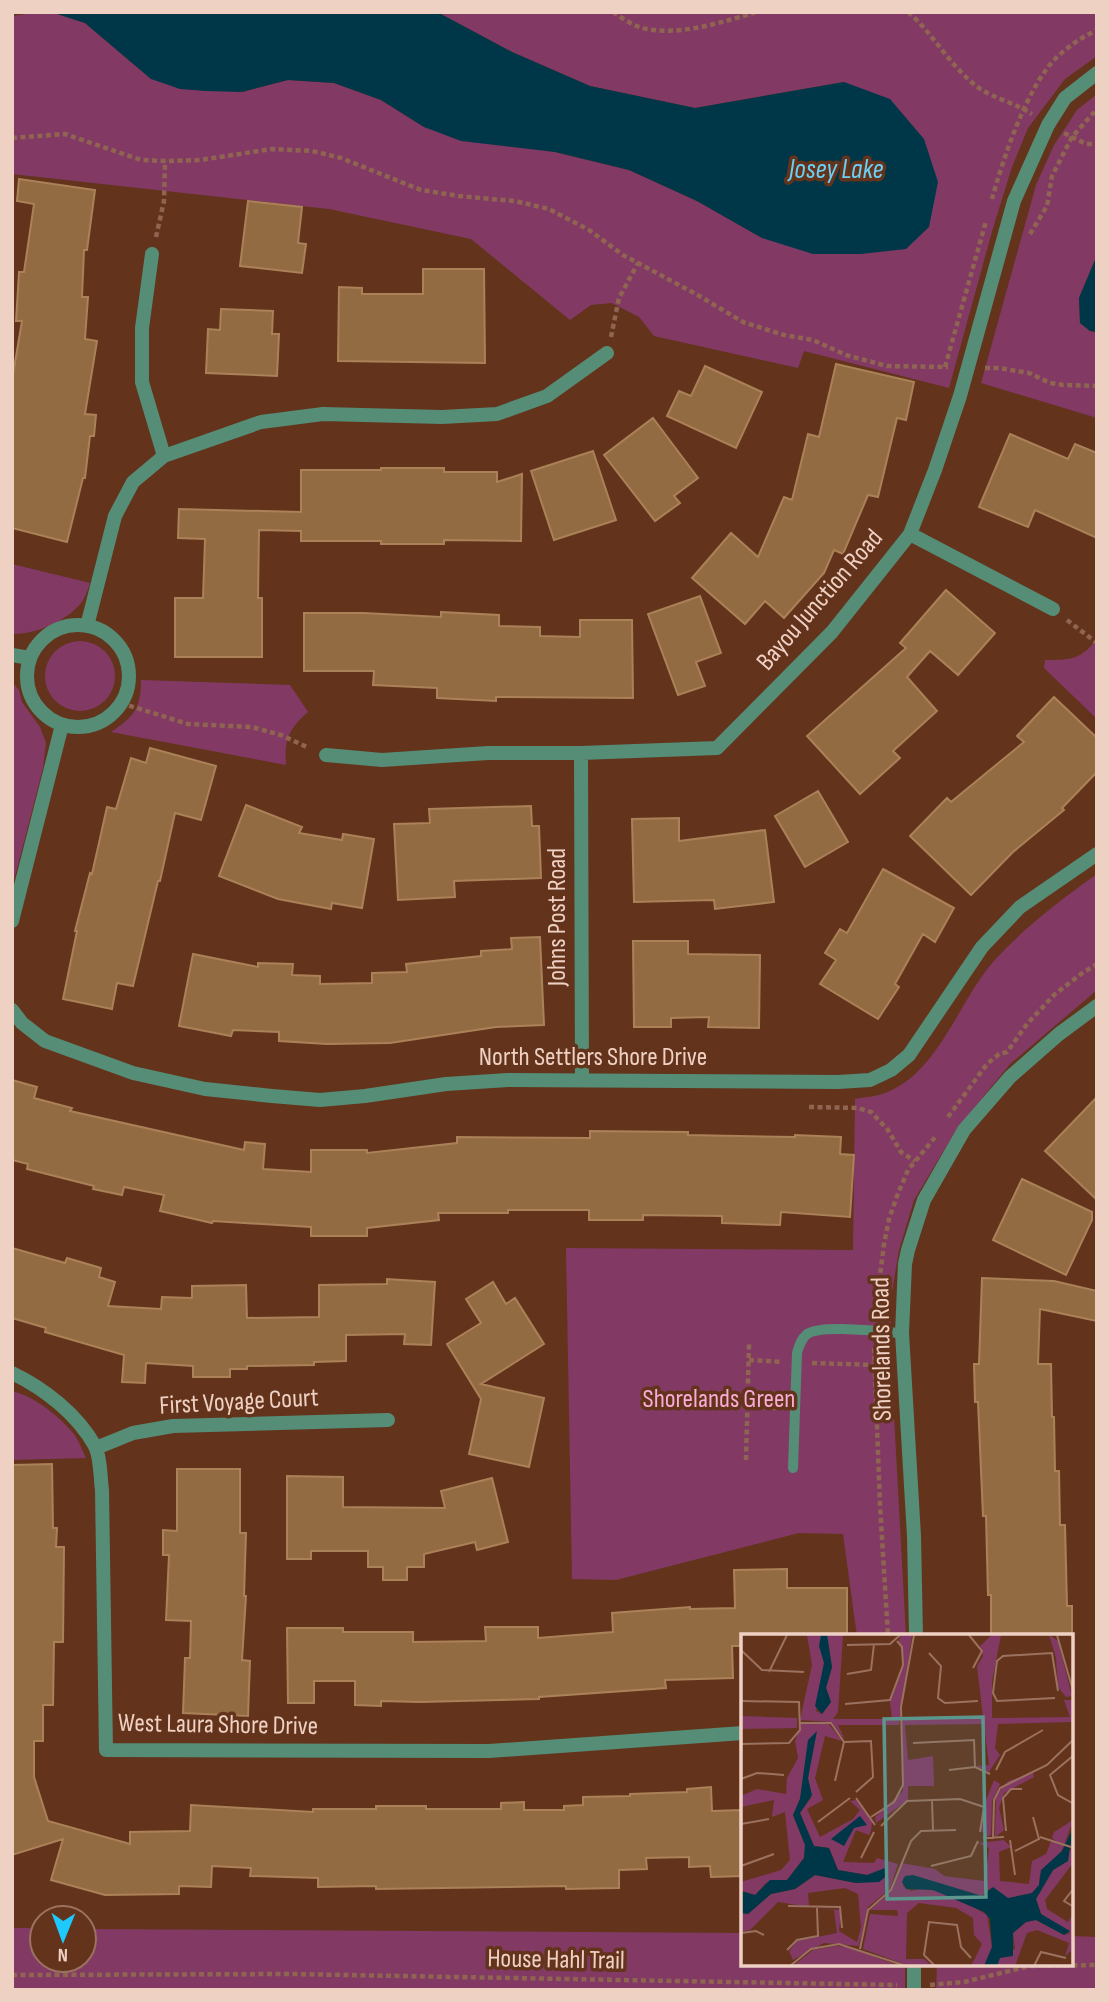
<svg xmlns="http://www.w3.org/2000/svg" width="1109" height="2002" viewBox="0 0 1109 2002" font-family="'Sofia Sans Condensed',sans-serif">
	<rect width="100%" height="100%" fill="#63331c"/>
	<path fill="#823a65" d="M42,12H51L85,23L151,79L242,92L288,80L334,83L381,100L424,127L555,152L629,170L697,201L762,238L844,82L695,108L590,86L512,52L439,13L429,12H1097V56L1065,79L1028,128L1012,167L993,228L949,388L804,351L798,368L654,336L639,317L612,303L591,305L570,320L471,239L329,209L12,174V16Z
		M1097,94V255L1079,298L1080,323L1090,331L1097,332V418L981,383L1036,185L1054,145L1077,110Z
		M12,564L90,583C88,589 85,598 81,603C65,622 37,634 12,634Z
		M1097,638V719L1044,668L1045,660C1070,660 1082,660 1097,638Z
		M45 676a35 35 0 1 1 70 0a35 35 0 1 1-70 0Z
		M141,680L290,685L308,712C289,729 284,739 286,765L111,732C134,717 141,708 141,680Z
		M12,682L19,690L22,702L40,727L46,743L43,768L12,888Z
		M1097,874V990L1010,1064L956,1130L914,1200L899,1250L891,1298V1361L906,1636H857L843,1534L799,1533L616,1580L572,1579L566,1248L853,1250L855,1099C864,1097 873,1097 882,1094C938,1076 958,1001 994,961C1025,927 1059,901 1097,874Z
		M12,1391C35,1397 58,1415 73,1433C79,1440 82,1450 86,1458L12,1460Z
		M12,1928H42V1960H84V1929L743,1933V1965H905V1990H12Z
		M1072,1936L1097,1937V1990H936L937,1965H1072Z"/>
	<path fill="#003748" d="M51,12L439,13L512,52L590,86L695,108L844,82L890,99L924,139L938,182L929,227L906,249L861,254H813L762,238L697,201L629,170L555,152L461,141L424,127L381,100L334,83L288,80L242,92L205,91L180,89L151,79L85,23Z
		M1097,255V332L1090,331L1080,323L1079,298Z"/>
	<path fill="#936b42" stroke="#ab8158" stroke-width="2" d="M19,179L95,190L87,250H84L82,297H88L85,339L97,341L85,414L96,415L94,436H90L85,478H83L67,542L12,528V380L22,321H16L19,272H24L34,204L17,201Z
		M248,201L302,207L298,243L306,244L302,273L240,266Z
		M423,269H484L485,363L338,361L339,287L362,288V294H423Z
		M221,309L273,311L272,334H279L277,376L206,373L208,329L220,330Z
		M836,364L914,382L906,420L897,418L878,497L868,495L843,554L834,550L824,573L784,618L765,601L745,624L692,578L731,533L758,557L784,497L792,500L808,434L819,437Z
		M705,366L762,392L736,448L667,416L679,391L691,396Z
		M653,418L698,478L674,496L680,503L655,521L604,455Z
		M1010,434L1068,459L1075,444L1097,453V538L1035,510L1028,527L979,507Z
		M593,451L616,520L554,540L531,471Z
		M381,468H444V472H497V482L522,474L521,541L444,540V544H381V541H301V531L259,530L258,598H262V657H175V598H203L205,539L178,538L179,509L301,512V470H381Z
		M946,590L995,633L958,675L930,651L907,677L937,711L893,751L900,758L860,794L807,736L906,648L900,643Z
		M700,596L721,653L696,662L705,686L678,695L648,614Z
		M441,612L499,615V626L540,627V636L580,637V620H632L633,698L496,697V701L437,698V688L373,685L374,671H304V613H364L441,617Z
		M1054,697L1097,738V772L1062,808L1064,810L1013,852L971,895L910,836L947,798L951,802L1024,742L1017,736Z
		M150,748L216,766L201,820L175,813L160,881H158L133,986L117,983L112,1009L63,999L77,931H75L90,873L92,874L107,807L116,809L131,758L146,763Z
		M818,791L848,842L805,867L775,816Z
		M246,805L302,827L299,833L342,840L343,834L374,839L362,908L332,903L331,909L278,899L219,876Z
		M531,806L532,826H539L541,878L454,881L455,897L398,900L394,824L430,823L429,809Z
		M679,818V841L765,830L774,902L715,909L714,900L634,902L632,819Z
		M883,869L954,908L935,942L923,934L895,984L899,987L878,1019L820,984L836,960L825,953L840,929L847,933Z
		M540,937L544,1025L496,1027L390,1043L327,1044L279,1041V1032L233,1030L231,1036L179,1026L193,954L258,967V963L293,964L292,975L320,976V984L372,983V973L407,972L406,964L481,956V951L512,949L511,938Z
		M633,941H688V954L760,955L759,1028L708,1027L709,1017L671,1018V1027H634Z
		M12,1080L37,1087L34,1098L72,1108L70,1111L244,1150L245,1142L265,1144L263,1169L311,1172V1150H367V1153L457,1143V1137L590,1138V1131L688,1132V1135L795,1137V1135L841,1137L840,1154L854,1155L850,1217L781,1212L780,1225L722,1223V1216L643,1215V1220H589V1210H508V1213H438L439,1220L367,1228V1236H311V1227L213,1221L212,1223L160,1211L164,1195L124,1187L122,1195L93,1189L94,1186L27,1169L28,1164L12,1160Z
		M1097,1097V1200L1045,1151Z
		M1022,1179L1092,1212V1220L1066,1275L993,1240Z
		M12,1248L65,1263L67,1258L101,1268L99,1277L115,1282L108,1306L161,1309L162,1297L192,1298V1286L246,1285L247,1318L319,1317V1285L387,1284V1279L435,1282L431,1345L404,1344L405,1334L346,1335V1361L314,1362V1365L247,1366V1369H230V1377H193V1366L146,1363L145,1383L122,1382L124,1355L45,1332L46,1328L12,1318Z
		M982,1278L1054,1281L1097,1291V1321L1040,1309L1038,1364H1051L1052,1417H1054L1055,1471H1059L1060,1525H1065L1067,1606H1072V1636H991V1595H988L986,1516H983L978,1402H975L974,1364H979Z
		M493,1282L506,1304L515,1298L544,1344L481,1384L544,1398L529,1467L469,1454L481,1399L447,1344L481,1323L466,1299Z
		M52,1464L53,1528H57L56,1547H64L63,1642H54L53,1705H43V1741H34V1777L48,1821L130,1844V1832L190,1831L191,1805L313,1812V1809H376V1806H426V1809H501V1803L524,1802V1810H564V1806L583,1805V1797L630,1796V1794L687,1792V1789L711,1787L712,1811L743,1810V1876L711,1877L710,1866L689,1867V1857L646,1858L647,1869L619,1870V1888L566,1889V1886L376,1889V1886L318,1887V1878L250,1876L251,1868L212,1866L211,1887L179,1886V1894L105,1895L51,1880L63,1839L12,1855V1465Z
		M177,1469H240V1533H246L244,1596H246L242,1660L250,1661L248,1716L183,1713L185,1658H190L191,1621L166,1620L169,1555H163V1530L177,1531Z
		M287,1476L343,1477V1507L445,1508L441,1491L492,1478L508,1542L477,1550L475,1542L424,1554V1567H407V1580H383V1567H368V1551H311V1559H287Z
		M787,1569V1588H847V1636H743V1646H732L733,1678L665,1680L666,1688L539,1697V1699L420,1702L381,1701V1706L355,1705V1681H314V1703H288L287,1628H343V1632H413V1642L486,1641L485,1627H538V1638L613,1632L612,1613L690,1607V1609L735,1608L734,1570Z"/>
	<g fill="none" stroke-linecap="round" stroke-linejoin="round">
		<path stroke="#8f6450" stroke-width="4.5" stroke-dasharray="5 3.5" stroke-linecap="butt" d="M613,12C622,18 632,25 642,28C678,37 723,22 756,12
			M908,12C934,34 950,67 979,88C995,99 1015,103 1032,114
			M1064,133L1086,144H1097
			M12,138L65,134L141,160L165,161L200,160L272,149L312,151L341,158L421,190L459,196L515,201L549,209L589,230L623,255L696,294L743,322L784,335L813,340L846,355L887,366L948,367
			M992,199C1003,159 1027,86 1057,57C1069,46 1082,37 1097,30
			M1030,234L1047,206L1052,176L1072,137L1097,109
			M156,237L164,201L165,161
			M611,337L619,298L638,263
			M945,367L986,221
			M985,368H999L1029,373L1050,383L1063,385L1097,386
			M1067,620L1097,643
			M121,703L188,724L252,727L281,735L309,748
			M809,1107L858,1108L871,1112L888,1130L901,1152L915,1161
			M948,1117L987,1064L999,1054L1007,1052L1027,1024L1054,995L1081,974L1097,964
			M875,1315L884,1244L889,1219L897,1196L908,1170L936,1136
			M874,1348L880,1505L888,1636
			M749,1360L782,1362
			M812,1363L874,1365
			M747,1407L778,1408
			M746,1460L749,1344
			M12,1975L292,1974L897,1985
			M930,1985L964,1982L1030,1966L1097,1965"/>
		<path stroke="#568d76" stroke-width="10" d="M793,1468L797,1353C799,1346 801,1339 807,1334C823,1324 881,1332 902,1333"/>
		<path stroke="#568d76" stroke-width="14" d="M152,254L142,328V382L164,456
			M910,534L1053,609
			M27 676a51 51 0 1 1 102 0a51 51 0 1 1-102 0Z
			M87,626L115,516L133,482L164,456L261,422L323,414L442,417L497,414L547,396L607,353
			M12,655L30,658
			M581,753L582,1080
			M326,755L382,760L488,753H581L717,748L832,632L910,534L935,470L960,396L1014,201L1048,125L1065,98L1097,73
			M12,921L62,725
			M12,1010L22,1023L45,1041L133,1073L205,1089L272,1096L320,1100L365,1096L446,1084L508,1080L838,1082L870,1080L891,1070L909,1055L982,947L1020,907L1097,854
			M12,1373C45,1389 77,1414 95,1446C101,1458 100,1476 102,1490L106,1750L489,1751L743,1733
			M96,1448L133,1433L173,1426L388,1420"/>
		<path stroke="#568d76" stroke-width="14" d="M916,1636L914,1536L902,1333L905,1264L908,1250L924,1200L964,1130L1010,1077L1059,1034L1097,1006
			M914,1990V1965"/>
	</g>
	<g text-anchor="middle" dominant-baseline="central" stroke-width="7" stroke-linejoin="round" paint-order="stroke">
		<g font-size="26" fill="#efd1c4" stroke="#63331c">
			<text transform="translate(820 600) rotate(-49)">Bayou Junction Road</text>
			<text transform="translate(557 917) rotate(-90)">Johns Post Road</text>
			<text x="593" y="1057">North Settlers Shore Drive</text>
			<text transform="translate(882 1349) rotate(-91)">Shorelands Road</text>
			<text transform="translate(239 1402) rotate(-3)">First Voyage Court</text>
			<text transform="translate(218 1725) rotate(1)">West Laura Shore Drive</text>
			<text transform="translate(556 1960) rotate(1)">House Hahl Trail</text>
		</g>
		<g font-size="26" fill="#fbabd7" stroke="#63331c">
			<text x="719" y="1399">Shorelands Green</text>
		</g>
		<g font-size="28" font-style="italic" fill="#6ad0f6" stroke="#63331c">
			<text x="836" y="169">Josey Lake</text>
		</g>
	</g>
	<g transform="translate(741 1634)">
		<rect width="332" height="332" fill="#63331c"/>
		<path d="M66,1H80L83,29L75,77L81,80L90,68L85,54L91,33L86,1H102L97,78L92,85H151L149,68L163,31L158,6L160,1H171L158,91H97L104,106L90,88L59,86L71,31ZM251,1H260L251,48V84L329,83L323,66H332V88L257,90L254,114L259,121L248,138L235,132L248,131L243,90L164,91L167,126L192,122L193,152H167V166L135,189L134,183L162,157L161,85L242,83L236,32L242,22L239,12ZM308,1L317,7L331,62L325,63L317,53L315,24ZM0,82L56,84V94L0,95ZM60,90H88L101,107L84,102L74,144L82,166L66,175L79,203L112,185L119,176L109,167L115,166L131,188L130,197L128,201L115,196L102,228L133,229L136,224L157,230L149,255L127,273L118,312L83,309L52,326L48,317L56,307L96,299L93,276L79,275L100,276L98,297L116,308L120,293L117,260L104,254L67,259L68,273L37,268L9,296L0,298V279L7,280L30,260L54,255L74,241L115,249L131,247L147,235L126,241L97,236L88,214L73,212L59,179L70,164L67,144L74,105L67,110L59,165L52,181L64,211L63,224L46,246L25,249L14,261L0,257V248L40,236L49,226L44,178L31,183L33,166L0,173V162L16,155L45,160L46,144L57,124L54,107ZM292,139L293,143L263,159L258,174L263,196L254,203L255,161L267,147ZM253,146L259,150L251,167L250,201L245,203L240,196L243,171ZM332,186L321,217L299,240L298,251L291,259L267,265L250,254L241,262L177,243L162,244V252L170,257L183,254L216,263L246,281L251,313L243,332H230L241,310L233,301L232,284L215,274L178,269L166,279L165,325H183L191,332H168L122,315L129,280L157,282L156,276H129L150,257L160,229L194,235L203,242L244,247L248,214L237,209L263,206L270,213L258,218L259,247L288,250L291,227L305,220L310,207L319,210L311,204L313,198ZM332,213V229L304,266L306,275L327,288L332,280L330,317L324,322L328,309L296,296L286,299L274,332H256L257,325L274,315L272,299L285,288L295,286L323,301L329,299L300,280L295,265L312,236L327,227L326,219ZM95,312L106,313L159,332H52L72,316Z" fill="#823a65"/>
		<path d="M86,1L91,33L85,54L90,68L81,80L74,72L83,29L78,12L80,1ZM76,97L67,144L71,161L59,179L73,212L88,214L97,236L126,241L144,234L147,241L138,248L115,249L74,241L54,255L30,260L7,280L0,279V257L14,261L29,246H46L63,224L64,211L52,181L59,165L67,106ZM119,182L126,191L113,194L103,212L90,205ZM332,194L327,227L312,236L295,265L300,280L329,297L323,301L295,286L285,288L272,299V322L259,324L256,332H243L251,313L249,285L243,278L192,256L165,255L161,248L164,242L172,241L241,262L252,253L267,264L291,259L298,251L300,236L321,217Z" fill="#003748"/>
		<path fill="none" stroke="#9b725f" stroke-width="2" d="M228,1L241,17L232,34M316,1L333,60M106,11L149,10L159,1M0,16L21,36L63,38M188,19L200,32L197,64L204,69L237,67M28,38L46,1M106,40L130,36L133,10M314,64L256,67L252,59L256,27L262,22L311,19L317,57M0,67L58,68L59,96L48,109L0,110M104,70L149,66L162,31L161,13L156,7M59,89H90L103,108M103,108L130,107L132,143L115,158M172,109L233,106L234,133L249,140M333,121L309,141L317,161L333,170M208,136L234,133M255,136L264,118L302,96M0,145L16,139L43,141M94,147L103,108M115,164L134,191M191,167L192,196M130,183L153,168L162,151L160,73L173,1M77,188L109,164M0,190L28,185M140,192L166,167L219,165L243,173L239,198M265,197L262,164L270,155H281M299,203L333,214M242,204L263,203M252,205L253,166L259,154L306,131L333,105M269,206L274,241M274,217L298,205L292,183M120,224L133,198M0,232L33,220M190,232L230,222L237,207M333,254L323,267L333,273M47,272L99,273L101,294M0,299L15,297L23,301M119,315L127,276L150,256L170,207L180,197L215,196M46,316L56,306L77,302L76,274M49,332L70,315L98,310L165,332M194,332L183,321L188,288L216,291L220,313L230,324M293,332L300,318L325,324"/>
		<path fill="#5d968c" fill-opacity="0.15" stroke="#5d968c" stroke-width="3.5" d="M242,83L245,263L146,265L143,85Z"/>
		<rect width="332" height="332" fill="none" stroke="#efd1c4" stroke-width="3.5"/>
	</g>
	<rect width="1109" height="2002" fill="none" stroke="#efd1c4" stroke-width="28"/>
	<g transform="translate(63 1939) rotate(181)"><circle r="33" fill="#63331c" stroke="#9b725f" stroke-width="2"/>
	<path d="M0-5L12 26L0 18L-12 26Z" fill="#1dc9fd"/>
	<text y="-10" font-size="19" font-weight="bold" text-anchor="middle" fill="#efd1c4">N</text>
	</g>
</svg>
